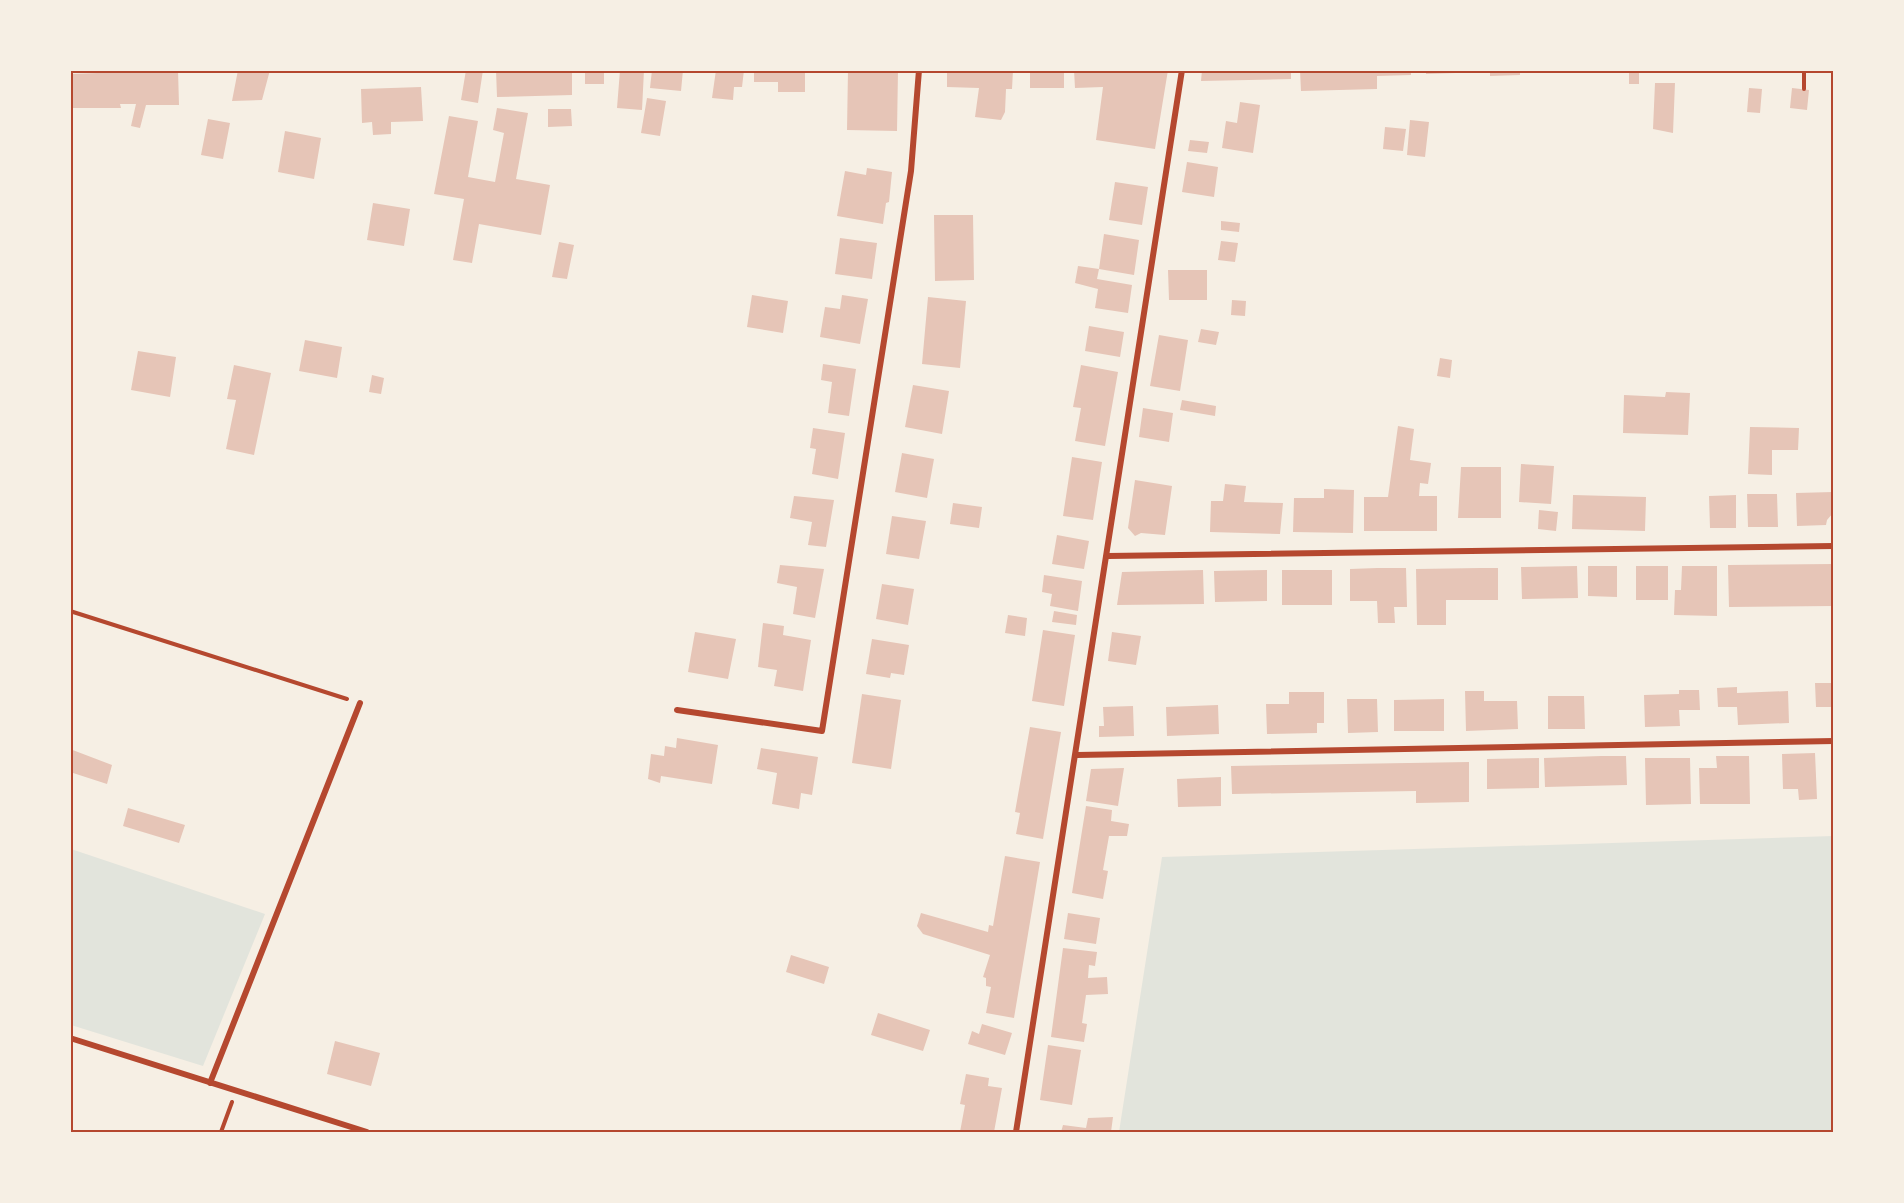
<svg xmlns="http://www.w3.org/2000/svg" width="1904" height="1203" viewBox="0 0 1904 1203" font-family="Literata,serif">
	<rect width="100%" height="100%" fill="#f6efe4"/>
	<path fill="#e2e4dc" d="M1833,836V1132H1119L1162,857Z
		M71,849L265,914L203,1066L71,1025Z"/>
	<path fill="#e6c5b7" d="M178,70L179,105H146L140,128L131,126L136,104H120L121,108H70V74Z
		M238,70H270L262,100L232,101Z
		M466,70H483L478,103L461,100Z
		M496,70H572V95L497,97Z
		M585,70H604V84H585Z
		M620,70H644L642,110L617,108Z
		M652,70H683L681,91L650,88Z
		M716,70H744L742,87H734L733,100L712,98Z
		M754,70H805V92H778V82H754Z
		M848,70H898L897,131L847,130Z
		M947,70H1013L1012,89H1006L1005,112L1001,120L975,117L979,88L947,87Z
		M1030,70H1064V88H1030Z
		M1074,70H1168L1155,149L1096,140L1103,87L1075,88Z
		M1202,70H1291V79L1201,81Z
		M1300,70H1411V75L1377,76V89L1301,91Z
		M1426,70H1485V72L1426,74Z
		M1490,70H1520V75L1490,76Z
		M1531,70H1552V72L1531,73Z
		M1591,70H1608V72L1591,73Z
		M1629,70H1639V84H1629Z
		M1655,83H1675L1673,133L1653,129Z
		M421,87L423,121L391,122V134L373,135L372,122L362,123L361,89Z
		M1749,88L1762,89L1760,113L1747,112Z
		M1792,88L1809,90L1807,110L1790,108Z
		M647,98L666,101L660,136L641,133Z
		M1240,102L1260,105L1253,153L1222,148L1226,121L1237,123Z
		M497,108L528,113L516,179L550,185L541,235L479,224L472,263L453,260L464,199L434,194L449,116L478,121L468,177L495,182L504,133L493,130Z
		M548,109H571L572,126L548,127Z
		M208,119L230,123L223,159L201,155Z
		M1410,120L1429,122L1425,157L1407,155Z
		M1385,127L1406,129L1403,151L1383,149Z
		M285,131L321,138L314,179L278,172Z
		M1190,140L1209,142L1207,153L1188,151Z
		M1187,162L1218,167L1214,197L1182,192Z
		M867,168L892,172L889,202L886,203L883,224L837,216L845,171L866,175Z
		M1115,182L1148,187L1142,225L1109,220Z
		M373,203L410,209L404,246L367,240Z
		M934,215H973L974,280L935,281Z
		M1221,221L1240,223L1239,232L1221,230Z
		M1104,234L1139,240L1134,275L1099,269Z
		M840,238L877,243L872,279L835,274Z
		M1221,241L1238,243L1235,262L1218,260Z
		M559,242L574,245L567,279L552,277Z
		M1078,266L1099,269L1097,279L1132,285L1128,313L1095,308L1098,289L1075,283Z
		M1168,270H1207V300H1169Z
		M752,295L788,301L783,333L747,327Z
		M842,295L868,299L860,344L820,337L825,307L840,309Z
		M928,297L966,301L960,368L922,364Z
		M1232,300L1246,301L1245,316L1231,315Z
		M1089,326L1124,332L1120,357L1085,351Z
		M1201,329L1219,332L1216,345L1198,342Z
		M1159,335L1188,340L1180,391L1150,386Z
		M305,340L342,347L337,378L299,371Z
		M138,351L176,357L170,397L131,390Z
		M1440,358L1452,360L1450,378L1437,376Z
		M823,364L856,369L849,416L828,413L832,382L821,380Z
		M234,365L271,373L254,455L226,449L236,400L227,399Z
		M1081,365L1118,372L1105,446L1075,441L1081,408L1073,407Z
		M372,375L384,378L381,394L369,392Z
		M913,385L949,391L942,434L905,427Z
		M1666,392L1690,393L1688,435L1623,433L1624,395L1665,397Z
		M1182,400L1216,406L1215,416L1180,410Z
		M1143,408L1173,413L1169,442L1139,437Z
		M1398,426L1414,429L1410,460L1431,463L1428,484L1420,483L1419,496H1437V531H1364V497H1388Z
		M1750,427L1799,428L1798,450H1772V475L1748,474Z
		M813,428L845,433L838,479L812,474L816,449L810,448Z
		M902,453L934,459L927,498L895,492Z
		M1072,457L1102,462L1093,520L1063,516Z
		M1521,464L1554,466L1551,504L1519,502Z
		M1461,467H1501V518H1458Z
		M1135,480L1172,486L1165,535L1141,533L1135,536L1128,528Z
		M1225,484L1246,486L1244,502L1283,503L1280,534L1210,532L1211,501H1223Z
		M1324,489L1354,490L1353,533L1293,532L1294,498H1324Z
		M1833,492V513L1827,520L1826,525L1797,526L1796,493Z
		M1747,494H1777L1778,527H1748Z
		M1573,495L1646,497L1645,531L1572,529Z
		M1736,495V528H1710L1709,496Z
		M794,496L834,500L826,547L808,545L812,522L790,518Z
		M953,503L982,507L979,528L950,524Z
		M1539,510L1558,512L1556,531L1538,529Z
		M892,516L926,521L919,559L886,554Z
		M1057,535L1089,541L1084,569L1052,564Z
		M1833,564V606L1729,607L1728,565Z
		M780,565L824,569L815,618L793,614L797,587L777,583Z
		M1577,566L1578,598L1522,599L1521,567Z
		M1588,566H1617V597L1588,596Z
		M1636,566H1668V600H1636Z
		M1682,566H1717V616L1674,615L1675,590H1681Z
		M1377,568H1406L1407,607H1394L1395,623H1378L1377,601H1350V569Z
		M1480,568H1498V600H1446V625H1417L1416,569Z
		M1203,570L1204,604L1117,605L1122,572Z
		M1267,570V601L1215,602L1214,571Z
		M1282,570H1332V605H1282Z
		M1044,575L1082,581L1078,611L1050,606L1052,594L1042,592Z
		M882,584L914,589L908,625L876,619Z
		M1054,611L1077,615L1076,625L1052,622Z
		M1008,615L1027,618L1025,636L1005,633Z
		M763,623L784,626L783,635L811,640L803,691L774,686L777,670L758,667Z
		M1043,630L1075,635L1064,706L1032,701Z
		M695,632L736,639L728,679L688,672Z
		M1112,632L1141,636L1136,665L1108,661Z
		M872,639L909,645L904,675L891,673L890,678L866,674Z
		M1815,683H1833V707H1816Z
		M1737,687V693L1788,691L1789,723L1738,725L1737,707H1718L1717,688Z
		M1679,690H1699L1700,710H1679L1680,726L1645,727L1644,695L1679,694Z
		M1465,691H1484V701H1517L1518,729L1466,731Z
		M1289,692H1324V723H1317V733L1267,734L1266,704H1289Z
		M862,694L901,700L891,769L852,763Z
		M1548,696H1584L1585,729H1548Z
		M1347,699H1377L1378,732L1348,733Z
		M1444,699V731H1394V700Z
		M1218,705L1219,734L1167,736L1166,707Z
		M1133,706L1134,736L1099,737V726H1104L1103,707Z
		M1030,727L1061,732L1043,839L1016,834L1020,813L1015,812Z
		M677,738L718,745L712,784L661,776L660,783L648,779L651,754L664,756L665,746L676,748Z
		M761,748L818,757L812,795L801,793L799,809L772,804L777,773L757,769Z
		M70,749L112,765L107,784L70,772Z
		M1815,753L1817,799L1799,800L1798,789H1783L1782,754Z
		M1601,756H1626L1627,785L1545,787L1544,758Z
		M1716,756H1749L1750,804H1700L1699,768H1717Z
		M1539,758V788L1487,789V759Z
		M1645,758H1690L1691,804L1646,805Z
		M1469,762V802L1416,803V791L1232,794L1231,766Z
		M1124,768L1118,806L1086,801L1091,769Z
		M1221,777V806L1178,807L1177,779Z
		M1086,806L1112,810L1111,821L1129,824L1127,836H1109L1103,870L1108,871L1103,899L1072,893Z
		M128,808L185,825L179,843L123,826Z
		M1005,856L1040,862L1014,1018L986,1013L991,987L986,986V978L983,977L990,955L923,934L917,926L921,913L988,932L989,925L993,926Z
		M1068,913L1100,918L1096,944L1064,939Z
		M1063,948L1097,952L1095,966L1089,965L1088,978L1107,977L1108,994L1086,995L1082,1023L1087,1024L1084,1042L1051,1037Z
		M791,955L829,967L824,984L786,972Z
		M878,1013L930,1030L923,1051L871,1035Z
		M982,1024L1012,1033L1005,1055L968,1044L972,1031L979,1034Z
		M335,1041L380,1053L371,1086L327,1074Z
		M1048,1045L1081,1050L1072,1105L1040,1100Z
		M966,1074L989,1078L988,1086L1002,1088L994,1132H960L965,1105L960,1104Z
		M1113,1117L1111,1132H1061L1063,1125L1086,1128L1088,1118Z"/>
	<g fill="none" stroke-linecap="round" stroke-linejoin="round">
		<path stroke="#b5482f" stroke-width="4" d="M1790,70H1811
			M1804,89V72
			M70,611L347,699
			M221,1132L232,1102"/>
		<path stroke="#b5482f" stroke-width="6" d="M1108,556L1834,546
			M677,710L822,731L911,171L919,70
			M1077,755L1834,741
			M70,1038L367,1132
			M210,1083L360,703
			M1016,1132L1182,70"/>
	</g>
	<rect width="1904" height="1203" fill="none" stroke="#f6efe4" stroke-width="144"/>
	<rect x="72" y="72" width="1760" height="1059" fill="none" stroke="#b5482f" stroke-width="2"/>
</svg>
